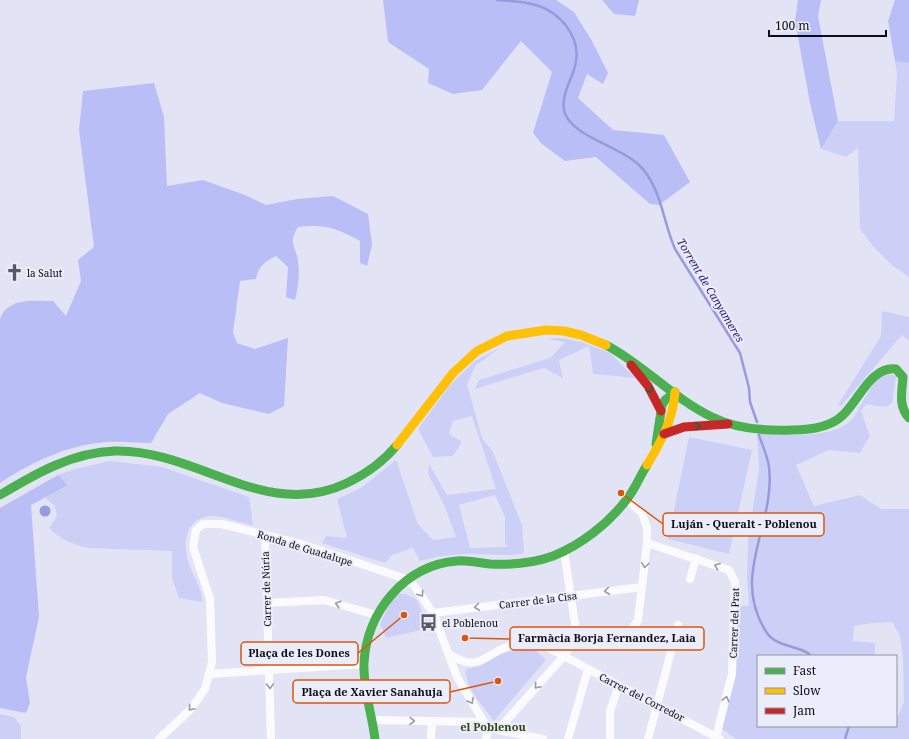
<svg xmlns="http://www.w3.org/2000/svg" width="909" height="739" viewBox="0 0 909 739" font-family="'Noto Serif',serif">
	<rect width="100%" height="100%" fill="#e2e4f6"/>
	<path fill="#cdd0f6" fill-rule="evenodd" d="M895,61L909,63V277L893,266L872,245L860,229L858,148L846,157L821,149L838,121H894L897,74Z
		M882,311L909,317V341L902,335L841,406L838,405L881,336Z
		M560,338L582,342L610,353L635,378L593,374L589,346L559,360L563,378L544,368L475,389L479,380L550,358L565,342L546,339Z
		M501,347L475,366L467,384L482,438L493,452L522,525L524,553C509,557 492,554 477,554C458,553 438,556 420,561L413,548L392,555L385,563L322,543L326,536L347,538L337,499L361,488L396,460L418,524L433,540L456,537L445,507L428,474L429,464L447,495L496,489L472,416L453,421L449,434L462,442L453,456L433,457L418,429L450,385L475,361ZM495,495L505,517V543L508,547L470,548L459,505Z
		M890,374L896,376L892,403L886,407L866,404L861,411L870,436L860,453L829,450L796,465L814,506L860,495L881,509H909V739H736L722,729L733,683L739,607L749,605L747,577L748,541L759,469L757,433C784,435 840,441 856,414C860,406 874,381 881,376C884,375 888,375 890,374ZM892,622L900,636L903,659L904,702L896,721V726H758V656H875V643L853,641L854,626L873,623Z
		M689,437L752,450L729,554L668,539Z
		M110,461L162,467L249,497L253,525C242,523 221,515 210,516C185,519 182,544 189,564C193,576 203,589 202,602L179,598L172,578V551L88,548C74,545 59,539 49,528L57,516L55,506L44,497L68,485L58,475L75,469Z
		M398,594H406L417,600L429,628L386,638L380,624L389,605Z
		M521,648L536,651L546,660L494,721C484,707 464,687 466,669L480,666L500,654Z
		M0,714L14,717L21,726V739H0Z"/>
	<path fill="#babef7" d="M383,0H556L574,12L592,41L608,73L603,84L587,74L578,98L613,130L664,135L690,182L659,205L650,204L596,157L565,161L542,144L533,133L552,72L521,41L482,90L453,94L428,83L429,69L388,42Z
		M602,0H639L635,16L614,14Z
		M798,0H821L818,16L838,121L821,149L810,103L795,21Z
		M895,0H909V63L895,61L888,21Z
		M154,83L164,117L167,186L203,180L245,195L266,205L297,199L333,196L368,214L372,245L367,266L360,263V241C336,228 325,224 298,227C288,243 295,245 298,260C300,272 298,289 295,300L286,297L288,267L276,256C265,261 258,267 256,279L240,281L233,333L237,343L255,349L288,338L284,406L269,414L222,403L200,393L168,414L151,443C137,443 122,441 108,442C69,444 32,462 0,483V319C8,297 34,301 53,301L66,316L81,281L78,260L94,247L79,130L83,91Z
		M58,475L68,485L31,505L39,617L26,677L30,703L26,713L0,708V508Z"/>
	<path fill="#979adb" d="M39.5 511a5.5 5.5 0 1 1 11 0a5.5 5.5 0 1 1-11 0Z"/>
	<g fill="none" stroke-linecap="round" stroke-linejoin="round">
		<path stroke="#979adb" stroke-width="2.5" d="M497,0C507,1 517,1 527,3C558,8 585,37 574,70C569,84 557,104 568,119C582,139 618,146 638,164C661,185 663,222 675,249L740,353L749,388L750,402L757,422
			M759,435C762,445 768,457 769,467C776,525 729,576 767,633C777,648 804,646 811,656
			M845,739L849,726"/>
		<path stroke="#fbfbfe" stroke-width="8" d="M265,535L271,739
			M647,543L729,570L735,582L732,674L716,737
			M564,551L577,637
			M690,579L696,558
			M267,603L324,600L376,615
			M433,613L642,587
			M577,637H605L629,634L638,620L647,543V528L642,513L627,500
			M448,653C481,677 486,649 517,644C525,643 535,645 543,645L720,739
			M209,674L365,664
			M373,720L484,722
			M159,739L191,709L205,689L212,662L210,599L193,547L196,530L203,524H222L301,544L406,579L413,584L433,613L457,677L484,722L488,731L486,739
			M431,739L432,722
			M543,739L498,730L563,657L577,637
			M568,739L588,669
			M610,739V711L619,685
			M648,739L678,625"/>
		<path stroke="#4caf50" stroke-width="9" d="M606,345C644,365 674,399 712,417C736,429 765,431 792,430C809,430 831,427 843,415C859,400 871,366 896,369L903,377C902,392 898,406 909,418
			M656,444L662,405L665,400L675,392
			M0,495C35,474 73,452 115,451C196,449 266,522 347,483C366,474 383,462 397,445
			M375,739C372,714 363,689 364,664C366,612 405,565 457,561C468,560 479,563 490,564C511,565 534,563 553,556C581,545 609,523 627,499C635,489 640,476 647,465"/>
		<path stroke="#ffc107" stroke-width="9" d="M397,445L453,373L477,351L507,336L546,330L564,331L581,335L606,345
			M647,465C661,442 673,420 675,392"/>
		<path stroke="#c62828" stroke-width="9" d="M631,365L648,386L661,411
			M664,434L684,427L728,424"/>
	</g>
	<defs><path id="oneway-chevron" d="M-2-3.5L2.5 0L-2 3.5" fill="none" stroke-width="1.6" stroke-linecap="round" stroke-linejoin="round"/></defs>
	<g stroke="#2c5e33">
		<use href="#oneway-chevron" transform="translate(650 390) rotate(62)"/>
		<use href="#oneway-chevron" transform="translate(698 426) rotate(-2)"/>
	</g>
	<g stroke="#9b9ba1">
		<use href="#oneway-chevron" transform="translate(645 565) rotate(97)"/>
		<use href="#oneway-chevron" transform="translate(717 566) rotate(-160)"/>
		<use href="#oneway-chevron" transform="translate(607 591) rotate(173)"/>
		<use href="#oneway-chevron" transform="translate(421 594) rotate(55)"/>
		<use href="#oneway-chevron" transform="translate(338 604) rotate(-164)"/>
		<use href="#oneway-chevron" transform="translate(477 607) rotate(173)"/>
		<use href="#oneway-chevron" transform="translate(270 686) rotate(88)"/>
		<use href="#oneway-chevron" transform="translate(537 686) rotate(131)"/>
		<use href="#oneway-chevron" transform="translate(726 699) rotate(-76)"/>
		<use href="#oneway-chevron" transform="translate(471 701) rotate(60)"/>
		<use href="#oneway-chevron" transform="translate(191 708) rotate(131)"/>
		<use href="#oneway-chevron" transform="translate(412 721) rotate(2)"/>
	</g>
	<defs>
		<symbol id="church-bare" viewBox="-9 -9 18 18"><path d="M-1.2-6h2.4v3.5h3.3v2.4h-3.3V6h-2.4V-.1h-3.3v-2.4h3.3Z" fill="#565864" stroke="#ebedfa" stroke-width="2.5" paint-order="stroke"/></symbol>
		<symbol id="bus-bare" viewBox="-9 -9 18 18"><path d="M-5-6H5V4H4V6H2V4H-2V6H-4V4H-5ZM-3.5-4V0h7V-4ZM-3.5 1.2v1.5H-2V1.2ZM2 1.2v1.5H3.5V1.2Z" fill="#565864" stroke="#ebedfa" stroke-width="2.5" paint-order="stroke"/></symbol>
	</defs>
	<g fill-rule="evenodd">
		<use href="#church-bare" x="2" y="260" width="25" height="25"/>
		<use href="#bus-bare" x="416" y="610" width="25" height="25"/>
	</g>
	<g text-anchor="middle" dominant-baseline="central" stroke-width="4" stroke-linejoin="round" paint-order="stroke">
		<g font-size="10" fill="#0b0c16" stroke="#ebedfa" text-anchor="start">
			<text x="27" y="273">la Salut</text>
			<text x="442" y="623">el Poblenou</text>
		</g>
		<g font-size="10" fill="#0b0c16" stroke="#ebedfa">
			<text transform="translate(305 548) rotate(17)">Ronda de Guadalupe</text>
			<text transform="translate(266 589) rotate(-92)">Carrer de Núria</text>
			<text transform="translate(538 600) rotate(-7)">Carrer de la Cisa</text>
			<text transform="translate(734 623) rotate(-88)">Carrer del Prat</text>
			<text transform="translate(642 697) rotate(27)">Carrer del Corredor</text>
		</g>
		<g font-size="11" font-style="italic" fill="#29157c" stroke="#ebedfa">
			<text transform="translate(711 290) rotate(59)">Torrent de Canyameres</text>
		</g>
		<g font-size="11" font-weight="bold" fill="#2e4513" stroke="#ebedfa">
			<text x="493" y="726">el Poblenou</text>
		</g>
	</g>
	<path fill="none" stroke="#dd550c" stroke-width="1.5" d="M621 493L663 524M465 638L510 639M404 615L358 653M498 681L450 692"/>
	<g fill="#dd550c" stroke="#ebedfa" stroke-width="1.5">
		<circle cx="621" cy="493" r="4"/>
		<circle cx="465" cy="638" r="4"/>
		<circle cx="404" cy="615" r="4"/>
		<circle cx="498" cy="681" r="4"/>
	</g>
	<g fill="#ebedfa" stroke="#dd550c" stroke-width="1.5">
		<rect x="663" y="513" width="161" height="23" rx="4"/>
		<rect x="510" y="627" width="194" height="23" rx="4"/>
		<rect x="241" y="642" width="117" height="23" rx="4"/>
		<rect x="293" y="680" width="157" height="23" rx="4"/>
	</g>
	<g font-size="11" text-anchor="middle" font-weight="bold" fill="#0b0c16">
		<text x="744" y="528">Luján - Queralt - Poblenou</text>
		<text x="607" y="642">Farmàcia Borja Fernandez, Laia</text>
		<text x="299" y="657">Plaça de les Dones</text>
		<text x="372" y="696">Plaça de Xavier Sanahuja</text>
	</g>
	<rect x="757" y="655" width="140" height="72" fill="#ebedfa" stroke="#91939f"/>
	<rect x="765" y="668" width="20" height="6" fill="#4caf50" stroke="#91939f"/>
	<text x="793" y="675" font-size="12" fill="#0b0c16">Fast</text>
	<rect x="765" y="688" width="20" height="6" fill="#ffc107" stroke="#91939f"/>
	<text x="793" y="695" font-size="12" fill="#0b0c16">Slow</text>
	<rect x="765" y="708" width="20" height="6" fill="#c62828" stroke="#91939f"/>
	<text x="793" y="715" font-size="12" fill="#0b0c16">Jam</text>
	<path d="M769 30v6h117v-6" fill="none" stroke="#0b0c16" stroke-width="2"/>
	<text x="775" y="30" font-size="12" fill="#0b0c16" stroke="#ebedfa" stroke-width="3" paint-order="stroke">100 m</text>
</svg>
